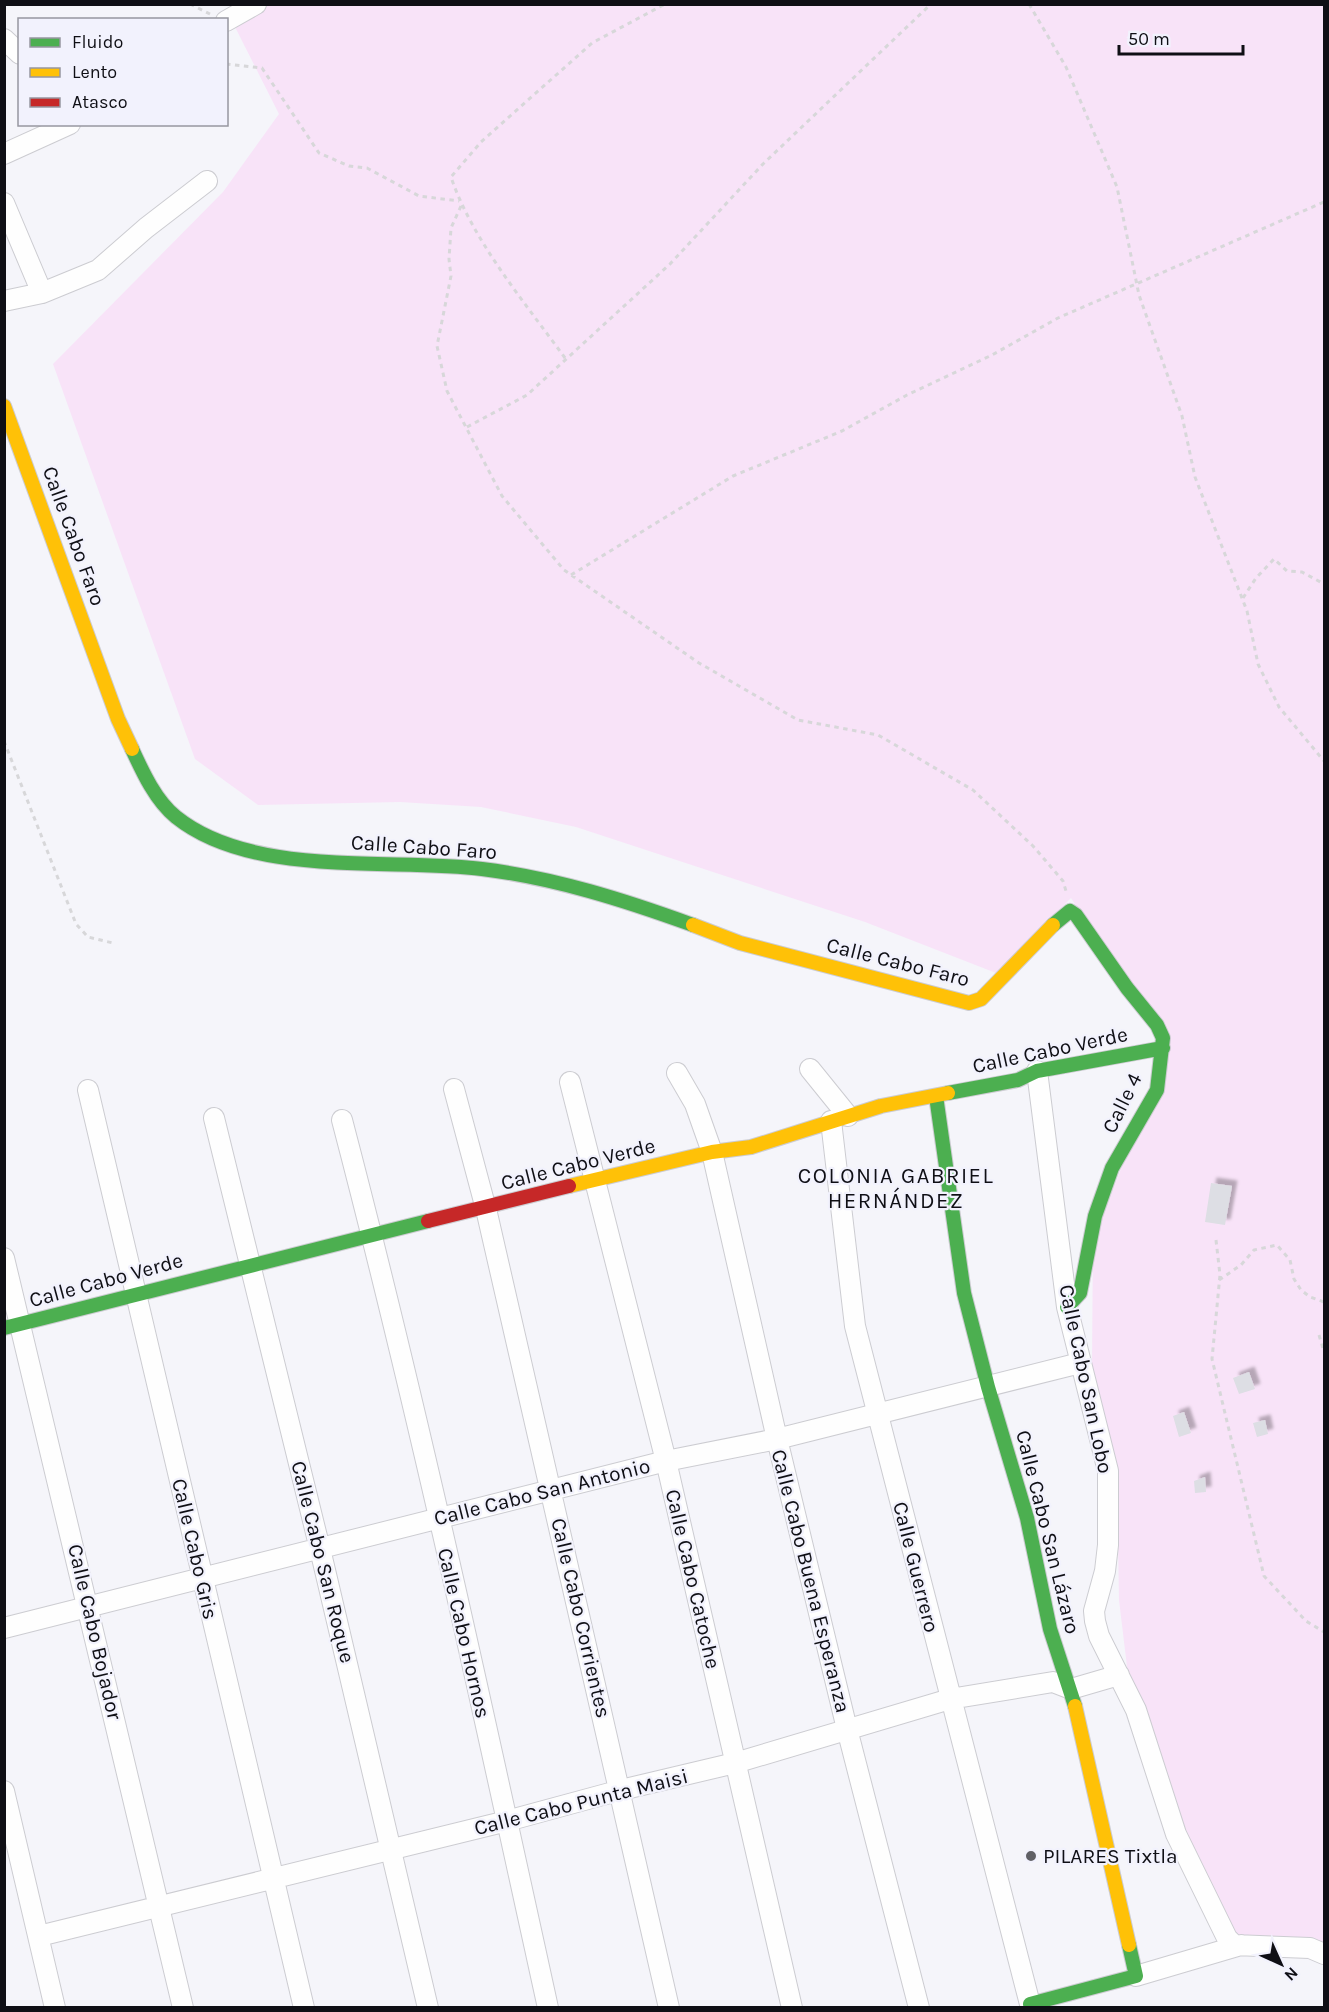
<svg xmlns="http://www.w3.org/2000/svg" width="1329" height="2012" viewBox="0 0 1329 2012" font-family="Karla,sans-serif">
	<defs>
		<filter id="shadow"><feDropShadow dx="5.5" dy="-5.5" stdDeviation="1.5" flood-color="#0004"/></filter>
	</defs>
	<rect width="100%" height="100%" fill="#f5f5fa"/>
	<path fill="#f8e3f8" d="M267,5H1324V1948L1234,1937L1180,1836L1128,1675L1119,1600L1117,1481L1092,1365L1093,1240L1169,1047L1071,898L996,973L865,922L576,827L481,807L400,802L258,805L195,759L53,364L223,192L279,114L234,25Z"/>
	<path fill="#dddee4" filter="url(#shadow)" d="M1211,1183L1232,1186L1225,1225L1205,1222Z
		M1249,1372L1255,1389L1239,1394L1233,1378Z
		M1184,1412L1191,1433L1179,1437L1173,1416Z
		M1265,1420L1268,1434L1257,1437L1253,1423Z
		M1205,1477L1206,1492L1195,1493L1194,1481Z"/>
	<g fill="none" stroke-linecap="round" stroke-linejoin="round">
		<defs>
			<path id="street" d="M226,21L256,4
				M4,39L20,54
				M4,154L70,124
				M4,203L42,293
				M4,301L42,293L98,270L146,228L207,181
				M810,1069L848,1116
				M1037,1071L1067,1307L1108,1471V1545L1105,1571L1094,1611L1095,1621L1099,1636L1136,1710L1176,1834L1227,1938L1234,1945L1310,1948L1324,1954
				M677,1073L695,1104L712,1152L777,1439L847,1729L919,2008
				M570,1082L666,1461L792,2008
				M454,1089L486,1209L669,2008
				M88,1090L304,2008
				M214,1118L320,1549L428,2008
				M342,1120C419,1414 483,1711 548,2008
				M831,1121L855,1326L1031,2008
				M4,1258L183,2008
				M4,1628L666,1461L777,1439L1080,1363
				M4,1791L55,2008
				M39,1936L507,1821L621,1790L735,1763L950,1699L1053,1682L1071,1689L1119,1675
				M1136,1976L1241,1945"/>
			<path id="fast" d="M132,749C143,773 156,801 176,817C252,878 390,858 482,869C555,878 624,900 693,925
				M1053,925L1070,911L1076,915L1127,988L1157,1025L1163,1038L1157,1090L1112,1168L1095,1216L1080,1293L1067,1307
				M948,1093L1018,1080L1037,1071L1163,1048
				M936,1096L964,1293L988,1387L1027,1518L1050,1629L1075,1706
				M4,1328L428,1221
				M1030,2004L1136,1976L1129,1945"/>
			<path id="slow" d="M4,406L118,719L132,749
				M693,925L740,943L969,1003L981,999L1053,925
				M569,1186L712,1152L751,1147L881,1106L948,1093
				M1075,1706L1129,1945"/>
			<path id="jam" d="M428,1221L569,1186"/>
		</defs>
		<use href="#street" stroke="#ccccd1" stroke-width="22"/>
		<use href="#fast" stroke="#ccccd1" stroke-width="16"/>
		<use href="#slow" stroke="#ccccd1" stroke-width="16"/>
		<use href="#jam" stroke="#ccccd1" stroke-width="16"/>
		<path stroke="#d7d7d9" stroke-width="3" stroke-dasharray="4.5 4.5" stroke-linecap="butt" d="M190,4L210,14
			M1029,4L1066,67L1117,187L1139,295L1182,416L1195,477L1247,611L1258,664L1279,707L1324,761
			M226,64L262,68L319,153L349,166L367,168L419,196L459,201
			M461,206L451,228L449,259L451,276L437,346L447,391L502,496L564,570L699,663L798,720L878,735L973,790L1033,846L1063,881L1066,891
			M565,358C526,304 472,240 451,177L481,142L592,43L665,4
			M467,427L527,395L670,264L763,164L931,4
			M571,575L733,476L842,431L907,395L992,355L1058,318L1324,202
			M1243,598L1256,578L1274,559L1287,571L1302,572L1324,584
			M4,741L76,924L88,937L113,943
			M1216,1240L1220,1275L1212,1359L1264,1576L1306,1621L1324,1632
			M1219,1280L1241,1265L1254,1250L1277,1245L1290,1260L1294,1279L1301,1290L1310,1297L1324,1302
			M1319,1335L1324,1352"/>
		<use href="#street" stroke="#fefefe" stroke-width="20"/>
		<use href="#fast" stroke="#4caf50" stroke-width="14"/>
		<use href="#slow" stroke="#ffc107" stroke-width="14"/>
		<use href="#jam" stroke="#c62828" stroke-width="14"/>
	</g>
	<circle fill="#606065" stroke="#f2f2fd" stroke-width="2" cx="1031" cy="1856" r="6"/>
	<g text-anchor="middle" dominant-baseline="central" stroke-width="4.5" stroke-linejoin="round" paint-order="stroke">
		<g font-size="21" fill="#0f0f15" stroke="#f2f2fd">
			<text transform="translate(74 536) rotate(70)">Calle Cabo Faro</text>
			<text transform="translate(424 847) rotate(4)">Calle Cabo Faro</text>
			<text transform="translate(898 962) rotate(14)">Calle Cabo Faro</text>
			<text transform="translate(1050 1050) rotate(-12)">Calle Cabo Verde</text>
			<text transform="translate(1122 1103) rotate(-64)">Calle 4</text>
			<text transform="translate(578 1164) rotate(-14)">Calle Cabo Verde</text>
			<text transform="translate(106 1280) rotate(-15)">Calle Cabo Verde</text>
			<text transform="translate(1086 1379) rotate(78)">Calle Cabo San Lobo</text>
			<text transform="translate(542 1492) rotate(-14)">Calle Cabo San Antonio</text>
			<text transform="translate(1048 1532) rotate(76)">Calle Cabo San Lázaro</text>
			<text transform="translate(195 1549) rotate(77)">Calle Cabo Gris</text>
			<text transform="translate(323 1562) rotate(76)">Calle Cabo San Roque</text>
			<text transform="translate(916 1567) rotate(76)">Calle Guerrero</text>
			<text transform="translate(693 1579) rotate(77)">Calle Cabo Catoche</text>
			<text transform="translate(811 1581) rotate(76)">Calle Cabo Buena Esperanza</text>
			<text transform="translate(581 1618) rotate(77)">Calle Cabo Corrientes</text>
			<text transform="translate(95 1632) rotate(77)">Calle Cabo Bojador</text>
			<text transform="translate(464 1633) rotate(77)">Calle Cabo Hornos</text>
			<text transform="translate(581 1802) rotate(-14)">Calle Cabo Punta Maisi</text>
		</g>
		<g font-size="21" fill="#0f0f15" stroke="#f2f2fd" text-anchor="start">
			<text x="1043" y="1856">PILARES Tixtla</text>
		</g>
		<g font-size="22" letter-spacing="1.5" fill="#0f0f15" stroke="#f2f2fd">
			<text x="896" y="1176">COLONIA GABRIEL<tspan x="896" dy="25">HERNÁNDEZ</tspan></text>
		</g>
	</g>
	<rect width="1329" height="2012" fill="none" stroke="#0f0f15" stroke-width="12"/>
	<rect x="18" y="18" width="210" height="108" fill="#f2f2fd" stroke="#9797a0" stroke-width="1.5"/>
	<rect x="30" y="38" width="30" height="9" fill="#4caf50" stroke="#9797a0" stroke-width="1.5"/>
	<text x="72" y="48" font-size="18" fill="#0f0f15">Fluido</text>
	<rect x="30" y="68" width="30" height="9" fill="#ffc107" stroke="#9797a0" stroke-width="1.5"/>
	<text x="72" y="78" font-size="18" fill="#0f0f15">Lento</text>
	<rect x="30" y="98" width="30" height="9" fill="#c62828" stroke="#9797a0" stroke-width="1.5"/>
	<text x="72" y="108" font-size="18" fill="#0f0f15">Atasco</text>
	<g transform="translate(1281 1964) rotate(135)" stroke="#f2f2fd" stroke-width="4.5" paint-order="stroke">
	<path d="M0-4.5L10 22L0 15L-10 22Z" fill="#0f0f15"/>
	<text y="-9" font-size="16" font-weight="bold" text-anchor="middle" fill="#0f0f15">N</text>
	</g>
	<path d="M1119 45v9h124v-9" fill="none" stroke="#0f0f15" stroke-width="3"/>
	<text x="1128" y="45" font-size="18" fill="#0f0f15" stroke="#f2f2fd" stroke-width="4.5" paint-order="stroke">50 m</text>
</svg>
